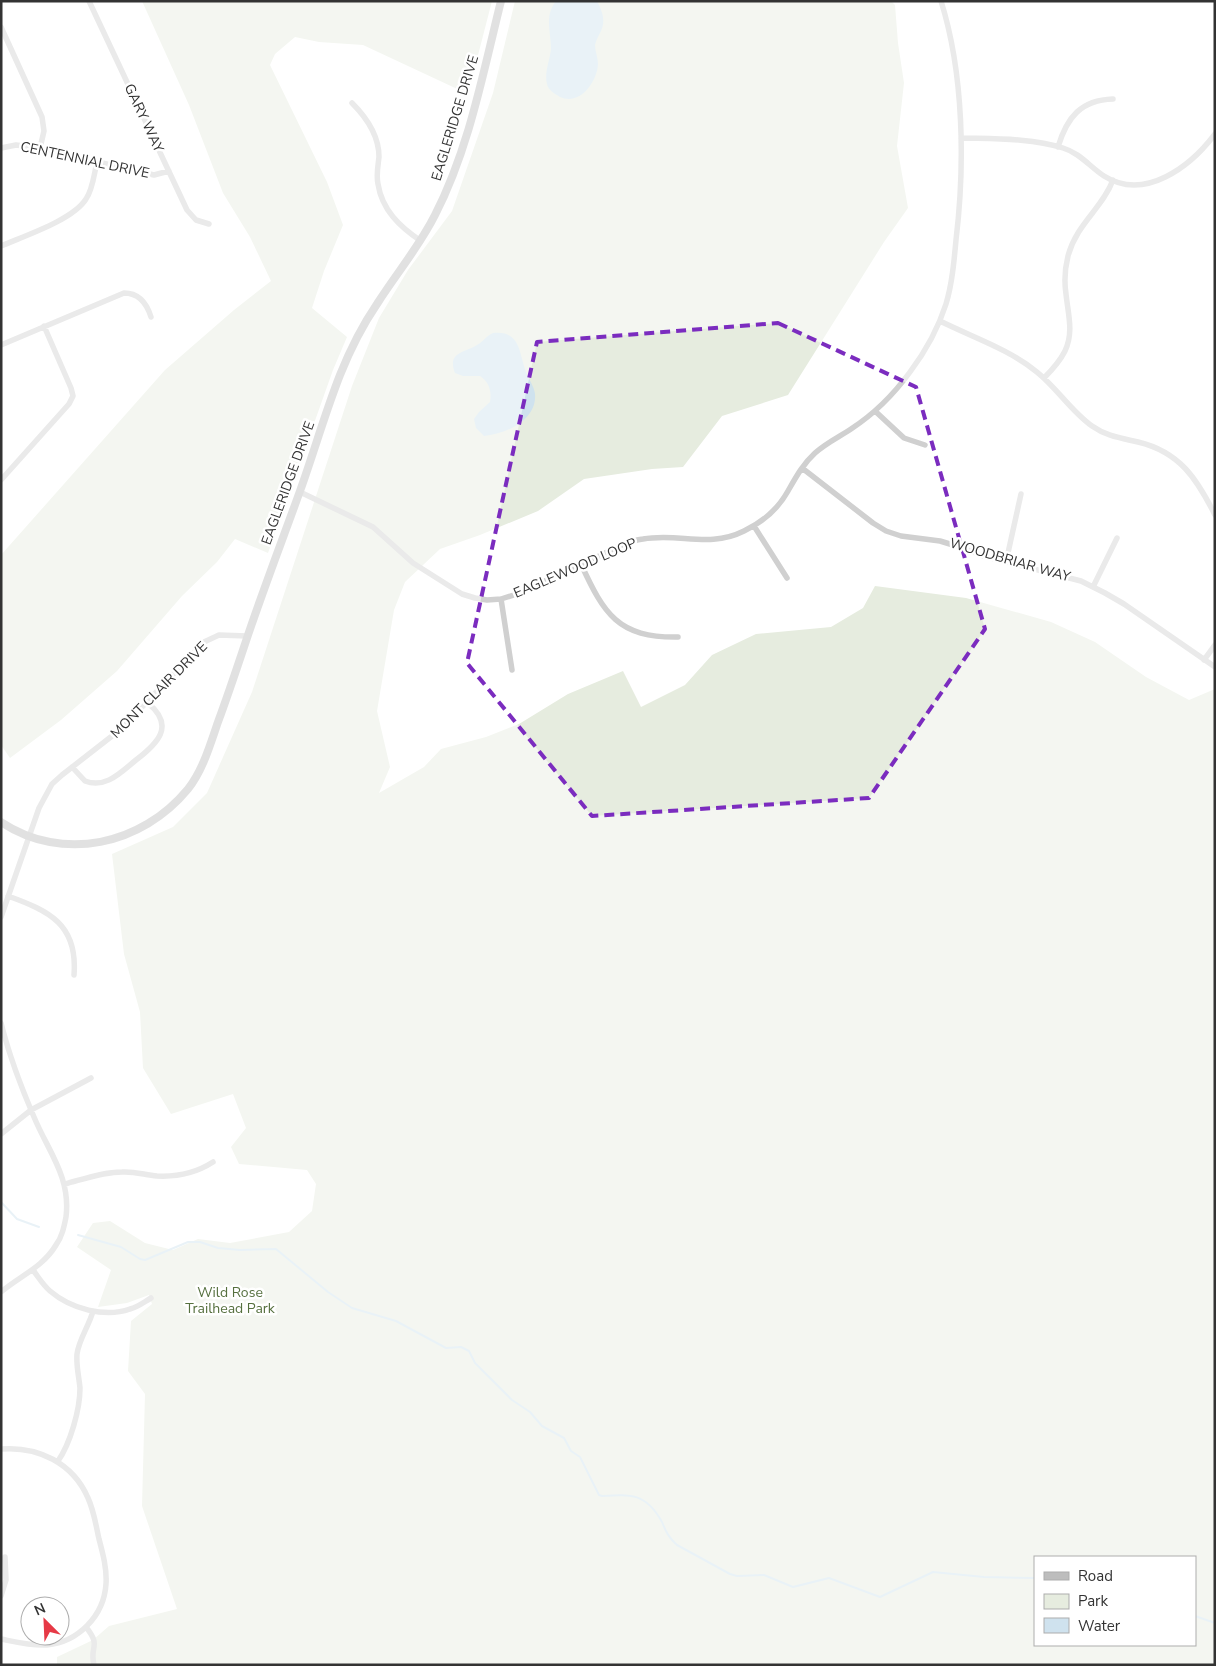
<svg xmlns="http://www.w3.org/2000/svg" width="1216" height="1666" viewBox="0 0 1216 1666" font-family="'Nunito Sans',sans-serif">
	<rect width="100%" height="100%" fill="#fff"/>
	<path fill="#e6ecdf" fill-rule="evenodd" d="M142,1H492L468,94L363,45L319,42L295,37L275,54L270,65L327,182L343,225L324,271L312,308L347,337L333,370L268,553L235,539L217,562L182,596L117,671L61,720L10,758L1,745V555L165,370L234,310L271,281L250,237L223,193L189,105Z
		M515,1H891L895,5L898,43L904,83L897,146L908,208L884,242L788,395L722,416L683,467L652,469L584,479L538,511L480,535L440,549L405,582L394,610L377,711L390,767L379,793L424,767L441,749L486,737L519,724L568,694L623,671L641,707L685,685L712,655L756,634L831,627L863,608L875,586L966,598L1051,622L1095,642L1146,677L1189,700L1215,689V1665H57V1657L93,1640L109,1626L177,1609L142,1506L145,1394L128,1371L131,1321L152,1304L149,1295L127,1303L98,1307L111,1270L77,1247L93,1223L110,1221L145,1243L173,1250L198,1239L230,1243L289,1232L312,1211L316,1184L307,1170L239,1164L231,1147L246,1128L233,1094L171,1114L143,1068L140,1012L124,954L112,854L173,827L207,793L252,692L352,386L379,318L408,270L452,211L493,93ZM1035,1557H1195V1645H1035Z"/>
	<path fill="#cfe2ee" d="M556,1H597C602,11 606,20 601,31C599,35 596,40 595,45C595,51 598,58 598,64C597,82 580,106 560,97C555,94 548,90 547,84C544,73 550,60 551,49C551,32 544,16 556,1Z
		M493,333C521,330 519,354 526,372C529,380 534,386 535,394C537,420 506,434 484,436L476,428L474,419L479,412L490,402C492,391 489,382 480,376H463L455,373C447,352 464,353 477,345C483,342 486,336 493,333Z"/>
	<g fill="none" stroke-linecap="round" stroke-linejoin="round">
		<path stroke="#cfe2ee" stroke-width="2" d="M1,1202L17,1219L39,1227
			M78,1235L121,1247L140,1259L145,1260L188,1242H200L218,1248L240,1250L276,1249L328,1292L352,1308L396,1321L446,1348L461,1347L469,1351L475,1363L512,1400L530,1412L542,1426L564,1438L571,1451L580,1457L599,1495L602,1496C631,1494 646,1493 662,1522C666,1532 669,1538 677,1545L730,1574L737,1576L764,1575L793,1587L829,1578L880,1597L933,1572L984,1577L1035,1578
			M1195,1616L1215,1623"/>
		<path stroke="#d0d0d0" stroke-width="5.5" d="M89,1L187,210L196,220L209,224
			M1,27L42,117L44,131L40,148
			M352,103C367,118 379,135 379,157C378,166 376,175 378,184C382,210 400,227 421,241
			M961,138C995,139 1031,138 1063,148C1080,153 1090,167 1104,176C1145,202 1191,166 1215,134
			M1058,147C1067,117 1081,100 1113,99
			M1,148L16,145L33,147L154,175L169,171
			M1,246C24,236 73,220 86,199C93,189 94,174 97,162
			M940,321C972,337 1009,349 1037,372C1057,388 1071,411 1092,426C1106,436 1121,438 1138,442C1180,452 1197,479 1215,515
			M1,345L124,293C139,293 147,304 151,317
			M1044,378C1052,370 1060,361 1065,351C1074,332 1068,314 1066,294C1064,281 1065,268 1068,256C1077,223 1102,209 1113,180
			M875,411L904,438L925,445
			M802,468L873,523L886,531L901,536L940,541L963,548L983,556L1081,581L1105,593L1124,604L1215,667
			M1,480L69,404L73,396L71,388L44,326
			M300,492L373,527L413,563L462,594L475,598L487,600L501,599L517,594C544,582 571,568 599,556C613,549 627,541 643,539C679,532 708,549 744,531C763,522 778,509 788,491C796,477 803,464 815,453C826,443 839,437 851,429C874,414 894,394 910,372C925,352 938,329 946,304C952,284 954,262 956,240C965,165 964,74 941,1
			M754,526L787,578
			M1006,562L1021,494
			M581,564C604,614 618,638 678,637
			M1093,587L1117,538
			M501,599L512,670
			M1204,660L1215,645
			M72,767L85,781C106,789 121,772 136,760C157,744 176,726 148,703
			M8,896C49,911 78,924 74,975
			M1,917L39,808L52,784L62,775L121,729L204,642L219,635L247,636
			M1,1023C9,1055 21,1087 34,1117C48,1151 71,1177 66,1217C64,1227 62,1237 56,1245C43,1267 20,1276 1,1292
			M1,1134L31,1110L91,1078
			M65,1184C84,1179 103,1172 122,1172C134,1171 145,1175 157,1176C176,1177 196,1173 213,1162
			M33,1270C39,1278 43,1285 50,1291C71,1309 105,1318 130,1309C138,1307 144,1302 151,1298
			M1,1449C38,1446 73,1463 88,1498C94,1511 96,1526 99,1539C103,1554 107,1569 106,1584C104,1616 78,1642 47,1645C32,1646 16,1642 1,1639
			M58,1461C70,1444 80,1410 80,1388C79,1377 76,1366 77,1354C79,1339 89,1326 93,1311
			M1,1596L6,1580L5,1557
			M86,1627C102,1647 89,1646 94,1665"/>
		<path stroke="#bdbdbd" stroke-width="8" d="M1,822C63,863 142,845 188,789C203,770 210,745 218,722C228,695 237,668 246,641C263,590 282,541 300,491C314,452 325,413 340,375C350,350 362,326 377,304C396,274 419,247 435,215C469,149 483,73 501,1"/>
	</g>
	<path d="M0 0H1216V1666H0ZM778,323L916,387L985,629L869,798L592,816L467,663L537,342Z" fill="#fff" fill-opacity=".55" fill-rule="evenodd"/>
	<path fill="none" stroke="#7b2cbf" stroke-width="4" stroke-dasharray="10 6" stroke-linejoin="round" d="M778,323L916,387L985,629L869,798L592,816L467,663L537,342Z"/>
	<g text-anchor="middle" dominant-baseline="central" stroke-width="5" stroke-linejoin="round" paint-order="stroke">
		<g font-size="14" fill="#333" stroke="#fff">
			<text transform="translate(144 118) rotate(65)">GARY WAY</text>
			<text transform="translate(455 118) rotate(-73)">EAGLERIDGE DRIVE</text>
			<text transform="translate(85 160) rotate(12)">CENTENNIAL DRIVE</text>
			<text transform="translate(288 483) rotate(-70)">EAGLERIDGE DRIVE</text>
			<text transform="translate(1010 560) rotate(16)">WOODBRIAR WAY</text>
			<text transform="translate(575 568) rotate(-23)">EAGLEWOOD LOOP</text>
			<text transform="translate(159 690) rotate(-45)">MONT CLAIR DRIVE</text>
		</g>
		<g font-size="14" fill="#56703f" stroke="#fff">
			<text x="230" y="1292">Wild Rose<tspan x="230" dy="16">Trailhead Park</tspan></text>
		</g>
	</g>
	<rect width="1216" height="1666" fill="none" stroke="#333333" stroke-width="5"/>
	<rect x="1034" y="1556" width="162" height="90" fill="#ffffff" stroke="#adadad"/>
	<rect x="1044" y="1572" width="25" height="8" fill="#bdbdbd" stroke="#adadad"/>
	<text x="1078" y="1581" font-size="15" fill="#333333">Road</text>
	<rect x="1044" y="1594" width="25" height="15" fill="#e6ecdf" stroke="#adadad"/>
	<text x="1078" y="1606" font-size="15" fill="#333333">Park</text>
	<rect x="1044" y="1618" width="25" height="15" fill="#cfe2ee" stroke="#adadad"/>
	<text x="1078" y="1631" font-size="15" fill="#333333">Water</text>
	<g transform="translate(45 1621) rotate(336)"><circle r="24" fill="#ffffff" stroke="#adadad"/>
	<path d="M0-4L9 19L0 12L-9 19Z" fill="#e63946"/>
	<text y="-8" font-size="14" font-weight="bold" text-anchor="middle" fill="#333333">N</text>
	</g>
</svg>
